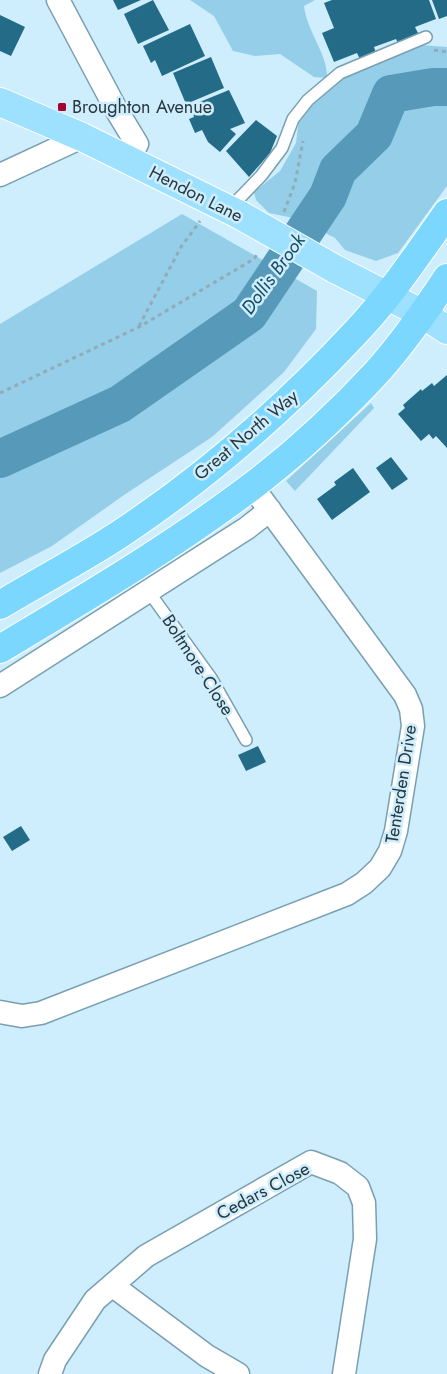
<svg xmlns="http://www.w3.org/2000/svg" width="447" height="1374" viewBox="0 0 447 1374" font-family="Jost,sans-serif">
	<rect width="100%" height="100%" fill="#ceedfd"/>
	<path fill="#95cee9" d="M190,0H315L304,6C307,32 328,54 327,78L314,77L280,54L255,56L233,51L214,16Z
		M408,44L447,47V186L398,253L376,261L345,250L335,238L298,219L269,213L256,200L254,192L280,171L296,143L299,119L327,90L369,61Z
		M182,214L317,291L316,329L284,372L212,437L124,495L52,546L0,573V324Z
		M371,403L374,408L295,491L286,481Z"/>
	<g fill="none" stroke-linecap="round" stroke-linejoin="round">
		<path stroke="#5699b8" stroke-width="38" d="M0,459L120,404L249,314L328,196L338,170L374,135L391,94L433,87H447"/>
	</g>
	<path fill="#246b87" d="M113,0H141L118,10Z
		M153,0L169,30L138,44L124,14Z
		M332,0H429L436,19L415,27L420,37L399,45L396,39L374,47L376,53L360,59L357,53L334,62L322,33L334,28L324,3Z
		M432,0H447V16L439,19Z
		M0,15L25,27L11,56L0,51Z
		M190,24L205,56L162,76L155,60L151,63L143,46Z
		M211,57L224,88L186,104L173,73Z
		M229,90L245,123L230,129L236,134L220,152L208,142L202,130L195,133L189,119L194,117L190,106Z
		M256,120L277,136L270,153L249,177L226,151Z
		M447,375V448L436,436L433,439L429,434L421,441L398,414L405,408L403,405L421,389L422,391L432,383L434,386Z
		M391,457L408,479L392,490L376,468Z
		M353,468L370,492L332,520L317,499L336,485L334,482Z
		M258,746L266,762L246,771L238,755Z
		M21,826L30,840L12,851L3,837Z"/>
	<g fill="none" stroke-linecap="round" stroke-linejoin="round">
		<defs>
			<path id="service" d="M229,209L261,176L282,148L293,119L308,100L340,73L426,37
				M149,592L211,678L246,740"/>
			<path id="minor" d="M58,0L117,111L137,144L127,159
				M0,175L82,137
				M0,686L247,528L270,510
				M0,1012L22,1016L41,1013L347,894L364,883L380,868L390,851L396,831L413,726L411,709L405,695L252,486
				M113,1286L207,1356L238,1374
				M50,1374L55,1360L95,1300L146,1256L311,1162L340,1173L358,1187L364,1203L365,1239L344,1374"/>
			<path id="primary" d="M0,102L82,137L240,215
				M335,269L423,314L447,330"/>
			<path id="trunk" d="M0,605C40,581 82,559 120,534C206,477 285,408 355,333C390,296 418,254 447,213
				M0,649C85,598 172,547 251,487C296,453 339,413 377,372C403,343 426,310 447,278"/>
		</defs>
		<use href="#service" stroke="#799fb1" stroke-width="14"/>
		<use href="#minor" stroke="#799fb1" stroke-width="25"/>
		<use href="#primary" stroke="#fff" stroke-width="30"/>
		<use href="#trunk" stroke="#fff" stroke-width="30"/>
		<path stroke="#91abb7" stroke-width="3" stroke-dasharray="4 4" stroke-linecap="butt" d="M434,50L447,52
			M284,212L295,183L303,141
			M139,326L181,247L200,221
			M0,393L139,327L254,259L258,253"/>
		<use href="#service" stroke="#fff" stroke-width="11"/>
		<use href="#minor" stroke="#fff" stroke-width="22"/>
		<use href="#primary" stroke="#9de1fe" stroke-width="28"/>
		<use href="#trunk" stroke="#7cd7fe" stroke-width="28"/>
		<defs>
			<path id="primary-bridge" d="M240,215L335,269"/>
		</defs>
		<use href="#primary-bridge" stroke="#fff" stroke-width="30" stroke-linecap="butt"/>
		<use href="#primary-bridge" stroke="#9de1fe" stroke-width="28"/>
	</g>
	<rect fill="#a3052c" stroke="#ceedfd" stroke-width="2" x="57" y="102" width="10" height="10" rx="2.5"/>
	<g text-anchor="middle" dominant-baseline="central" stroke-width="5" stroke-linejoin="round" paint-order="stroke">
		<g font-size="18" fill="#28383f" stroke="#ceedfd" text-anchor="start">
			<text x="72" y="107">Broughton Avenue</text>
		</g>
		<g font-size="18" fill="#28383f" stroke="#ceedfd">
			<text transform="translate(196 194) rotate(27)">Hendon Lane</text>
			<text transform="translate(246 435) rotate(-40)">Great North Way</text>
			<text transform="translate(198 665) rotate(57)">Boltmore Close</text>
			<text transform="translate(401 784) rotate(-81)">Tenterden Drive</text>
			<text transform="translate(263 1191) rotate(-28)">Cedars Close</text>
		</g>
		<g font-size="19" font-style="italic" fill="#134b62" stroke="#ceedfd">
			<text transform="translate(273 274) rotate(-54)">Dollis Brook</text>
		</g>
	</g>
</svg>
